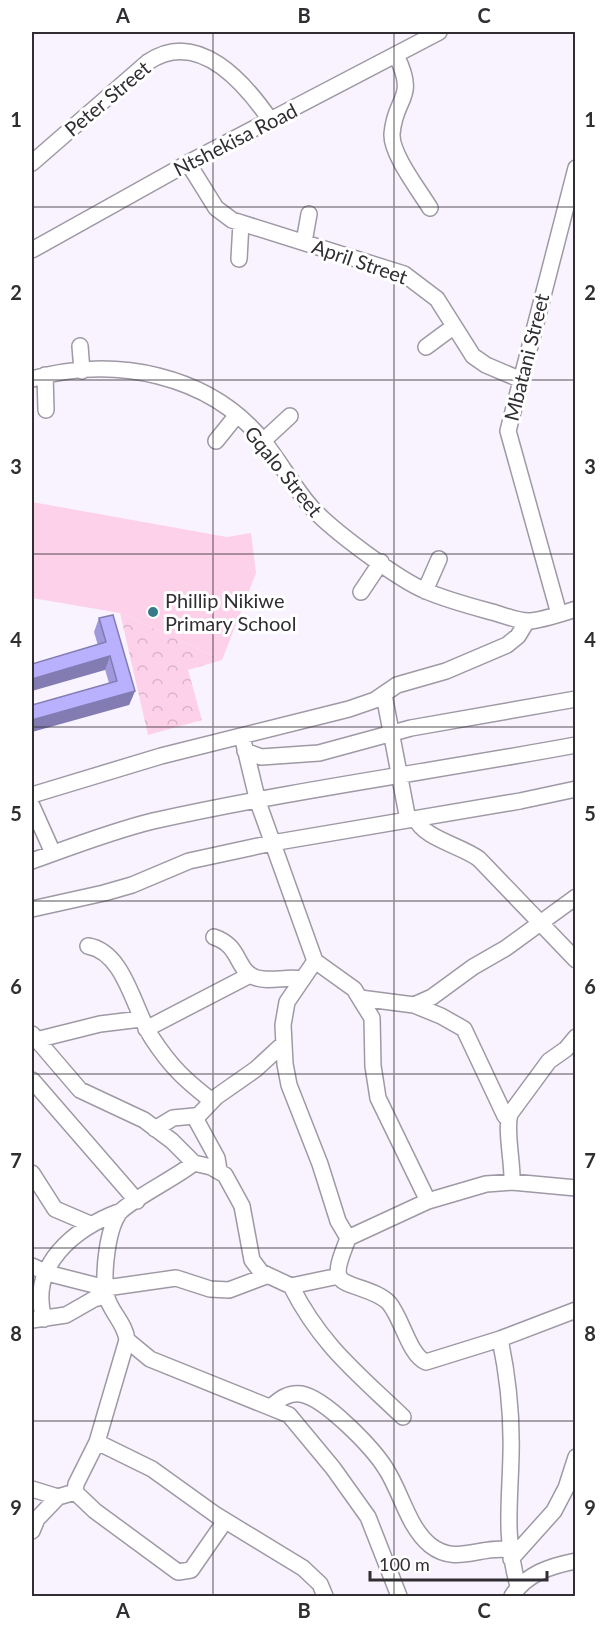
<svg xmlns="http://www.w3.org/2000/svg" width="607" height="1628" viewBox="0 0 607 1628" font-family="Lato,sans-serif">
	<defs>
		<pattern id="forest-crowns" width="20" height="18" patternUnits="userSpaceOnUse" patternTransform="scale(1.5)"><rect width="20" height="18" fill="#fed1ea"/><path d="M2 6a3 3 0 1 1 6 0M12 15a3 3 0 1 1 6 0" fill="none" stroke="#dab4c9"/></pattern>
	</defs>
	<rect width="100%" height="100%" fill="#f8f3ff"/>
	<path fill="url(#forest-crowns)" d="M120,613L222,660L188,670L202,720L148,735Z"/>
	<path fill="#fed1ea" d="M32,502L227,537L251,533L256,573L222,660L120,613L32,598Z"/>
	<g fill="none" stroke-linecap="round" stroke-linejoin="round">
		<defs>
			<path id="minor" d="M396,55C418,100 395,95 392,134C391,154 419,190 430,208
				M32,163L148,62C198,28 245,83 271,121
				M188,163L216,208L232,220L404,274L437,299L473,356L486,365L519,379
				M304,242L309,214
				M32,250L188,163L439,32
				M239,259L241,223
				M80,346L82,371
				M426,347L453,327
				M45,375L46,410
				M32,379C113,355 210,374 264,442C281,463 294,488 312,508C333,531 399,580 426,591C447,600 470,606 492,612C504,615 518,622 531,621C546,619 561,614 576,609
				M216,441L237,415
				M263,441L290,416
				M425,591L439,559
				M361,592L381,562
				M559,614L508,431L576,168
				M384,695L408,820
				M242,736L258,802L315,961L354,989L372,1018L373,1066L378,1098L428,1201
				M245,751L261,757L319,753L411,728L576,699
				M32,795L161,756L349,709L375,700L397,685L446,671L507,645L518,636L527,621
				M32,806L53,853
				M416,819C423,838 462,846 479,859L576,960
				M32,861C71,847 112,831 153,821C293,790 435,771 576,745
				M32,909L104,893L132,885L189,861L272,843L520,801L576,789
				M214,937C241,946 235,968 254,977C269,983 286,976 302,979
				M88,946C125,952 134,1011 152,1038C171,1067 185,1080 212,1101
				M315,961L287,1002L283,1025L285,1064L289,1085L320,1164L338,1221L348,1238
				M360,998L414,1005L441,1016L464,1029L505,1116
				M414,1005L432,997L473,967L506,948L576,897
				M146,1029L250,975
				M32,1034L80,1090L144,1120L172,1141L194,1163L211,1167L225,1175L242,1206L252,1260L261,1272L291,1286L339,1276
				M36,1040L100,1024L141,1019
				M32,1080L137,1201
				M196,1118L216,1097L256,1069L283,1044
				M155,1129L173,1118L194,1116L217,1158L219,1170
				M194,1163C177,1177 132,1199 120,1212C107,1228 103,1273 106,1294C109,1311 125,1322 127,1340L97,1442L76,1484L75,1492L95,1511L178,1572L191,1570L225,1521
				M32,1173L55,1209L90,1224
				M512,1182C513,1163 505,1130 510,1114L549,1061L566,1049L576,1037
				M576,1188L512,1182L486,1184L428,1201L348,1238C345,1248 334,1269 340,1278C346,1287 376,1289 389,1303C402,1318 409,1355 426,1362L500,1339L576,1310
				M32,1266L47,1273L106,1288L176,1278L210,1289L229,1290L266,1276
				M291,1286C321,1345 356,1372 403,1417
				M44,1319C28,1265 75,1228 121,1211
				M32,1320L66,1315L94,1299L106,1296
				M500,1339C508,1377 512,1416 511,1454C510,1505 504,1535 518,1586
				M127,1340L150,1359L289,1415L333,1468L368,1517L399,1596
				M272,1406C280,1399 289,1392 301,1394C325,1398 373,1448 386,1469C401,1492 408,1527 430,1545C456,1566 481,1545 509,1550
				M97,1442L152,1469L216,1515L303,1568L320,1584L325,1596
				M32,1489L58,1497L75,1492
				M32,1531L37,1519L58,1497
				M511,1559L554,1511L566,1488L576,1457
				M512,1596C526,1574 550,1566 576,1561"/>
		</defs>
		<use href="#minor" stroke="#9e99a4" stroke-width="18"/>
		<use href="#minor" stroke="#fff" stroke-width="15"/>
	</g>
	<path fill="#9f98da" d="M99,618L135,691L129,705L109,683L94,632Z"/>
	<path fill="#827cb2" d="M110,656L105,670L32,691V679Z
		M135,691L129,705L32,732V720Z"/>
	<path fill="#b9b1fe" stroke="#827cb2" stroke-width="1.5" d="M113,615L135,691L32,720V705L117,681L110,656L32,679V664L106,642L99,618Z"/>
	<path fill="none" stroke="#312e33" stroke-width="1.5" stroke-opacity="0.55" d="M213,32V1596M394,32V1596M32,207H576M32,380H576M32,554H576M32,727H576M32,901H576M32,1074H576M32,1248H576M32,1421H576"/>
	<circle fill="#377b8a" stroke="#fff" stroke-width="2" cx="153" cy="612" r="6"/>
	<g text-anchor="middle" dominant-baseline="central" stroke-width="6" stroke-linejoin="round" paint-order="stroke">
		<g font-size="20" fill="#312e33" stroke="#fff">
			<text transform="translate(107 98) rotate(-40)">Peter Street</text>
			<text transform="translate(235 139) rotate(-27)">Ntshekisa Road</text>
			<text transform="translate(360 261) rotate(19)">April Street</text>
			<text transform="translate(526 357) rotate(-76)">Mbatani Street</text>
			<text transform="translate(284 471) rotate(51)">Gqalo Street</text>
		</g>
		<g font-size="20" fill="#312e33" stroke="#fff" text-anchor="start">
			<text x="165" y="600">Phillip Nikiwe<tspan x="165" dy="23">Primary School</tspan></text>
		</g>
	</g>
	<rect width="607" height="1628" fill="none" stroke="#ffffff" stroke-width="66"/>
	<path d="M370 1571v9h177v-9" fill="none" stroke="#312e33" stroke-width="3"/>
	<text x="379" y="1571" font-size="18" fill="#312e33" stroke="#ffffff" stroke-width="4.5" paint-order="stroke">100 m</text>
	<rect x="33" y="33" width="541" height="1562" fill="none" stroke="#312e33" stroke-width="2"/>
	<g font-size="20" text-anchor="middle" font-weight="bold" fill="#312e33">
		<text x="123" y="23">A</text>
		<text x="304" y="23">B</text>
		<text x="484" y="23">C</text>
		<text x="16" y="127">1</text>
		<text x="590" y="127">1</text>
		<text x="16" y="300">2</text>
		<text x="590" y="300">2</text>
		<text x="16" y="474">3</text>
		<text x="590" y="474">3</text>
		<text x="16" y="647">4</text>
		<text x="590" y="647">4</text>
		<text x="16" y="821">5</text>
		<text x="590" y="821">5</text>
		<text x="16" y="994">6</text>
		<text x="590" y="994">6</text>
		<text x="16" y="1168">7</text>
		<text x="590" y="1168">7</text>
		<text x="16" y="1341">8</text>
		<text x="590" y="1341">8</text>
		<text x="16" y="1515">9</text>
		<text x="590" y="1515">9</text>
		<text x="123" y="1618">A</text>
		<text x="304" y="1618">B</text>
		<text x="484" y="1618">C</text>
	</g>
</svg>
